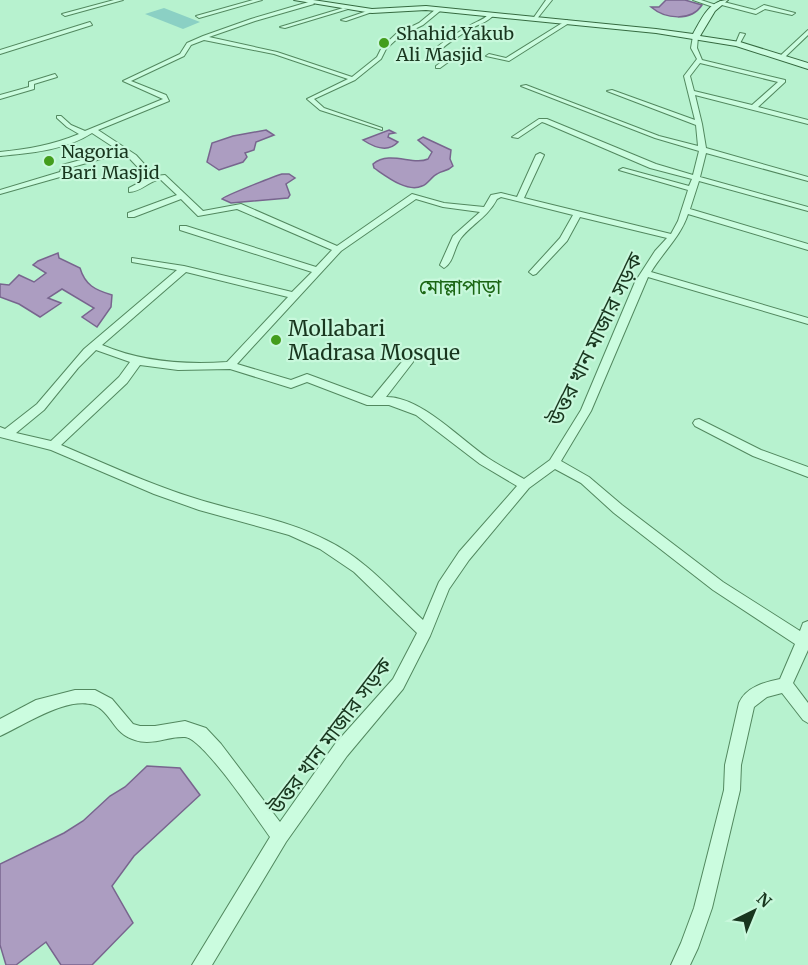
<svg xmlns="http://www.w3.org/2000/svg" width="808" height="965" viewBox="0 0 808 965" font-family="Merriweather,'Noto Sans Bengali',serif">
	<rect width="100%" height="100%" fill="#b7f2cf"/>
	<path fill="#8bd0c4" d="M164,8L200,22L183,29L145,14Z"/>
	<path fill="#ac9dc1" stroke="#78658e" stroke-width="1.5" d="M666,0H685L702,5C691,22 665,19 651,7H659Z
		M266,130L274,135L256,142L254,150L245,153L247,157L243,162L219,170L207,162L212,143L233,136Z
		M389,130L395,133L389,134L388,137L398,142C388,153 375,148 363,140Z
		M423,137L451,150L450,159L453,166C447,172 443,170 437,174C431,177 428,184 422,186C407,193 386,176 374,168L373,164C390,150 413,166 428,159L432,152L418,140Z
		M282,174H289L295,178L286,184L290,195L288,198L231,203L222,199C224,196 275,176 282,174Z
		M58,253L59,258L80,268C85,285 95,290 112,295L111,307L97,327L82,317L94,308L62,289L48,298L61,303L40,317L19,304L0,297V284L9,285L19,275L34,282L46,273L33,265L38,261Z
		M147,766L180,768L200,795L134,856L112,886L133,923L92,965H61L46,942L16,965H6L0,945V864L64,833L83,821L110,796L125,787Z"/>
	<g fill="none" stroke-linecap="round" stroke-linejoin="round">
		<defs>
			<path id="street" d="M114,0H123L65,16L62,14Z
				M253,0H262L199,18L196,16Z
				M546,0H552L536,20H532Z
				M693,0H701L719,6L716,8Z
				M312,1L314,4L255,21L209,37L277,52L352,77L377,57L382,47L396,34L419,23L436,9H440V11L423,25L400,36L386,49L381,59L355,80L314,99L324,108L382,128V130L320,110L307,99L348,79L274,54L204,40L191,45L184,56L131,81L166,95L169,101L98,130L136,155L155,176L165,175L203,211L241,204L337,246L412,194L444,203L484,207L491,195L501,193L517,197L536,155L540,153L544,155L524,198L671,234L678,221L688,190L619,170L623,168L689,186L692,179L650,168L545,123L542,122L518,138L512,137L539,119H547L656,164L693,175L699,151L655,138L521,86L526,85L659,136L698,146L696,125L607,91L612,90L695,120L684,76L697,59L691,48L693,36L698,37L697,48L702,60L785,80V82L758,107L808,120V124L695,95L702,124L706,148L808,177V181L706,153L700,177L808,207V211L699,181L690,209L808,244V250L688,214C681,236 663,252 651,272L808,318V324L648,277L591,411L561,461L589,477L622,505L723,582L800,631L803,623L808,621V650L793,683L808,703V723L803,720L782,693L767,697L754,707L741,765L740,790L712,908L698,948L690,965H671L681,943L694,908L724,790L725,765L739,703C746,687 765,682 780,679L795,644L713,590L614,513L581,483L555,469L529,488L469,560L449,589L430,636L403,689L347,756L286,842L212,965H192L270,837C257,819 203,738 185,737C168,736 152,746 135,740C116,734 115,722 102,710C78,688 23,726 0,736V719L36,700L75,690H95L112,699L133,724L140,726H155L185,721L206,728L221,744L280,822L335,744L393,679L417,633L354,572L320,549L289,535L199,510L154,494L51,450L0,437V427L5,429L37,404L84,349L177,270L132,262V258L184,266L292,292L312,272L180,230V226H186L316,267L332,250L237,209L198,216L181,199L134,217H128V213L177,195L160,179C149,181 141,192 129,192V188L148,178L130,159L122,153L69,168L67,175L0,194V190L60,172L62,165L118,150L92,133C66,150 31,153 0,156V152C28,149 53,145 79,134L67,127L57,118V116H61L71,125L85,131L163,99L123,81L180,54L187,43L203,36L251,19ZM700,63L778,82L752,105L694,91L690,76ZM501,197L573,215L560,238L529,272L533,275L536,274L567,241L580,217L667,238L655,251L635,282L581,410L550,460L524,479C512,472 500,466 488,458C461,440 420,396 386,397L413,362V358H405L372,398L307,374L291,380L237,364L341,251L416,199L443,207L480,212L453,236L440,265L444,268C454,262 454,247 461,238C473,223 487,218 497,199ZM186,272L288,297L227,362C184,365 142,362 102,345ZM96,350L130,362L119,377L51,441L16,433L44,410L78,368ZM140,365L178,370L230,369L291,388L307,382L367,405H389L416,415L480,464L517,486L459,552L439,582L423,620C393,592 365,559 328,541C287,519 241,513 197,499C151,485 106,464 61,445L127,383Z
				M720,1L755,10L764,5L795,13L792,15L765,9L756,14L718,4Z
				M343,8L348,9L285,28L280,27Z
				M370,10L375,11L346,21L341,20Z
				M489,14L494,15C487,22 482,23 474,27C461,34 449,42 438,52L451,60L440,68H436V66L444,60L432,53V51C444,41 455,34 469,26C477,21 482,21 489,14Z
				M567,20L569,23L509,61L486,56L489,54L506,58Z
				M90,22L92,25L0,54V50Z
				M808,30V35L784,58H780V56Z
				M740,33L745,34L739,45H735Z
				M55,74L57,77L34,84V89L0,99V95L29,87V82Z
				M699,419L761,450L808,467V477L753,456L695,426L693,423L695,420Z"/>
			<path id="secondary" d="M294,0H313L372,9L426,6L656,29L693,34C701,20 709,0 728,0L715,11L700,36L740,42L808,63V69L736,46L656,33L426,10L372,13Z"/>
		</defs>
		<use href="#street" stroke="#52885f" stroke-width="2"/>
		<use href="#secondary" stroke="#356a40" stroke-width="2"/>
		<use href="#street" fill="#cbfcdf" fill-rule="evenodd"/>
		<use href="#secondary" fill="#cbfcdf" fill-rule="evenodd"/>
	</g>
	<g fill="#439d1c" stroke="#c8f8dc" stroke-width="2">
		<circle cx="384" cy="43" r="6"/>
		<circle cx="49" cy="161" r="6"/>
		<circle cx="276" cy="340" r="6"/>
	</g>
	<g text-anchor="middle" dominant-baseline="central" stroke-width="4.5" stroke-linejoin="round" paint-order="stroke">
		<g font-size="18" fill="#18361e" stroke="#c8f8dc" text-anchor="start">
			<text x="396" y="33">Shahid Yakub<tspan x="396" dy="21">Ali Masjid</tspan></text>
			<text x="61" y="151">Nagoria<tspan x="61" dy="21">Bari Masjid</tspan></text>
		</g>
		<g font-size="20" fill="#1b6614" stroke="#c8f8dc">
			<text x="460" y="286">মোল্লাপাড়া</text>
		</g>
		<g font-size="21" fill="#18361e" stroke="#c8f8dc" text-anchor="start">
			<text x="288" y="328">Mollabari<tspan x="288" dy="24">Madrasa Mosque</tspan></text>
		</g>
		<g font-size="21" fill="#18361e" stroke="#c8f8dc">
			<text transform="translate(595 339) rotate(-64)">উত্তর খান মাজার সড়ক</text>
			<text transform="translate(330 736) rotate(-53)">উত্তর খান মাজার সড়ক</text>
		</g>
	</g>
	<g transform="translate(754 911) rotate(43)" stroke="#c8f8dc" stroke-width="4.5" paint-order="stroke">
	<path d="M0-4.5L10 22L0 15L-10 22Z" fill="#18361e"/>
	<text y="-9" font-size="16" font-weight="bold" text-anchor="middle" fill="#18361e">N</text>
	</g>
</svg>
